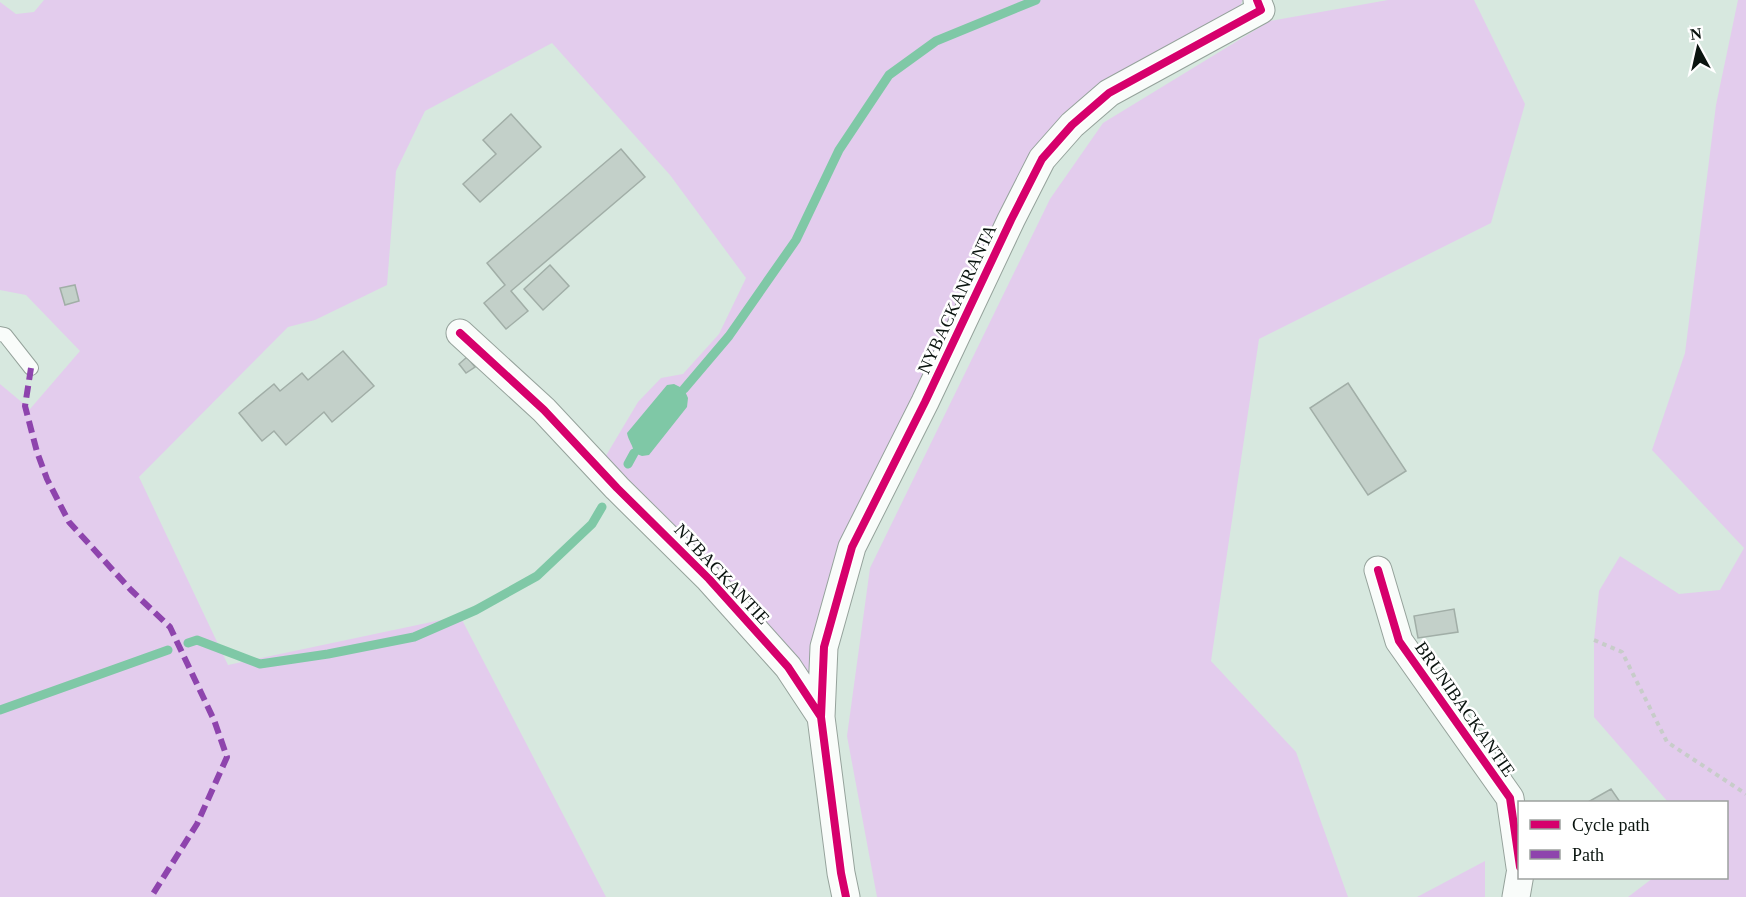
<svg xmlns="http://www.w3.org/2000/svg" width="1746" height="897" viewBox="0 0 1746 897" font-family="'Times New Roman',serif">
	<rect width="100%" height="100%" fill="#d7e8df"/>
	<path fill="#e3cced" d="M44,0H1243L1234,17L1092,95L1003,215L814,673L805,675L604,459L638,402L661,378L683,374L719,334L746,278L670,175L552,43L425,111L396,171L387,285L315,320L288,327L139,477L228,665L460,616L606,897H0V384L30,409L80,351L26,295L0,290V2L16,14L34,12Z
		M1388,0H1474L1525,104L1491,223L1259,339L1211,661L1296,752L1348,897H877L847,736L870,568L1050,199L1103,123L1270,21Z
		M1738,0H1746V897H1628L1653,878H1726V802H1668L1594,717V640L1599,591L1620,556L1679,594L1720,590L1744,548L1652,450L1685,353L1716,105Z
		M1485,861V897H1417Z"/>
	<path fill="#7fc8a6" d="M674,384L684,389L688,398L687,407L649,455L642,456L634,453C633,445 628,440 627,433L667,385Z"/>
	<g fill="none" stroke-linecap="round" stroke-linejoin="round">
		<path stroke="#7fc8a6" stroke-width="9" d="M684,389L729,336L796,240L839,150L889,75L936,41L1036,0
			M628,464L634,453
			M188,643L197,640L260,664L328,654L414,637L476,610L537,576L592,524L602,507
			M0,710L168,650"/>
	</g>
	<path fill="#c3d0c9" stroke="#a1aea7" stroke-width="1.5" d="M511,114L541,147L480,202L463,184L496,154L483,140Z
		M621,149L645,177L511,291L528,311L506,329L484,303L505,285L487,263Z
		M550,265L569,286L543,310L524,289Z
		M75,285L79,301L65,305L60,288Z
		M343,351L374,386L332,422L324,412L286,445L274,431L262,441L239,413L274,384L280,391L302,373L308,380Z
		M467,357L475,367L466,373L459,364Z
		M1348,383L1406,471L1368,495L1310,408Z
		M1454,609L1458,632L1418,638L1414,616Z
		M1611,789L1620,802H1588Z"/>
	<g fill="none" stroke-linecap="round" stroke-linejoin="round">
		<defs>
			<path id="lane" d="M0,334L5,335L31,368"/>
			<path id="street" d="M460,333L544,410L617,488L709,579L788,667L821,717L841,873L846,897
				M1378,570L1399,641L1510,798L1520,867
				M821,717L824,647L852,547L925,402L1011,220L1042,159L1072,125L1109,93L1261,10L1257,0
				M1516,897L1520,874"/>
		</defs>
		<use href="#lane" stroke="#95a29b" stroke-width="16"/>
		<use href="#street" stroke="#95a29b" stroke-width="29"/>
		<path stroke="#c7ccc9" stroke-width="4" stroke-dasharray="4.5 4.5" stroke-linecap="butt" d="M1594,640L1622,652L1667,742L1746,794"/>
		<use href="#lane" stroke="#f9fcfa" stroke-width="14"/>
		<use href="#street" stroke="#f9fcfa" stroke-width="27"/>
		<path stroke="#8e44ad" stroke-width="6" stroke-dasharray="12 6" stroke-linecap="butt" d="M31,368L25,406L37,452L47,479L69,522L131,590L170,627L214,720L227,757L197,824L151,897"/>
		<defs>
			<path id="cycleway" d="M460,333L544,410L617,488L709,579L788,667L821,717L841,873L846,897
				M1378,570L1399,641L1510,798L1520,867
				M821,717L824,647L852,547L925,402L1011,220L1042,159L1072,125L1109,93L1261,10L1257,0"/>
		</defs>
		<use href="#cycleway" stroke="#fff" stroke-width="11"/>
		<use href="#cycleway" stroke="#d6006c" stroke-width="8"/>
	</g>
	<g text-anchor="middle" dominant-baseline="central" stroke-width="5" stroke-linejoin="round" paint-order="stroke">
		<g font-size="18" fill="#0a140f" stroke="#fff">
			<text transform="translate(957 299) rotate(-65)">NYBACKANRANTA</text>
			<text transform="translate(722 574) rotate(47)">NYBACKANTIE</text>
			<text transform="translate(1465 709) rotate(55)">BRUNIBACKANTIE</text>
		</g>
	</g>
	<rect x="1518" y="801" width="210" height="78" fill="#ffffff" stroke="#9da19f" stroke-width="1.5"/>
	<rect x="1530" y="820" width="30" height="9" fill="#d6006c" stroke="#9da19f" stroke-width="1.5"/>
	<text x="1572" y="831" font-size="18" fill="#0a140f">Cycle path</text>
	<rect x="1530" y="850" width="30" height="9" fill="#8e44ad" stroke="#9da19f" stroke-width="1.5"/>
	<text x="1572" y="861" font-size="18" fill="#0a140f">Path</text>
	<g transform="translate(1698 48) rotate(352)" stroke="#ffffff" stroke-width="4.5" paint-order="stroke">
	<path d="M0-4.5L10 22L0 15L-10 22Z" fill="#0a140f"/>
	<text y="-9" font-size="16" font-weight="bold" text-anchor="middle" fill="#0a140f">N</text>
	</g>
</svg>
